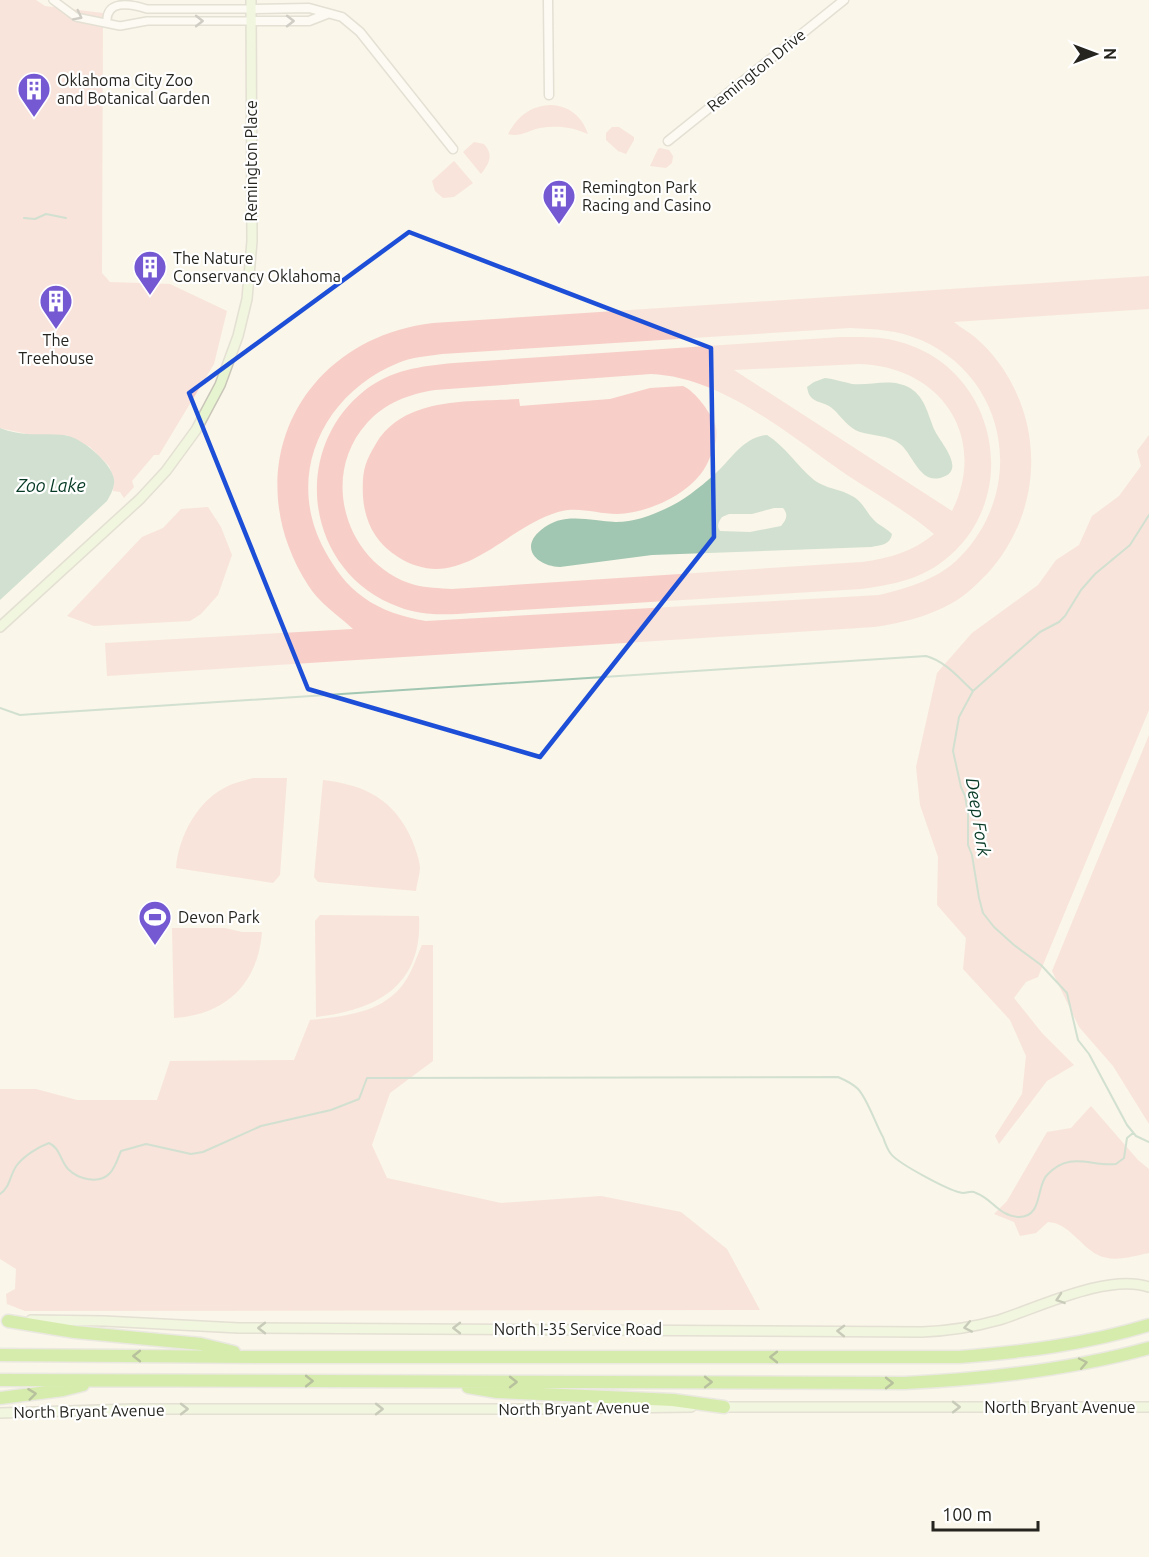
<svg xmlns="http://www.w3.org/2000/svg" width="1149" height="1557" viewBox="0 0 1149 1557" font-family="Ubuntu,sans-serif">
	<rect width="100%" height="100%" fill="#faf6e9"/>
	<path fill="#f7cec8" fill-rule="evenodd" d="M0,0H36L45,6L103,13L102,273L110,282L170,284L227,311L214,364L159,455H154L132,481L134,487L124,498L120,492L113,491L114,479L109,466L90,447L66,435H31L0,428Z
		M551,105C569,106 582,116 588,134C573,127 556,125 540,128C529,130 519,138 508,134C518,116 530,106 551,105Z
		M612,127H619L634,137V140L626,154L618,151L606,140V133Z
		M474,142L484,144C494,155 489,164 481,174L463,152Z
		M660,148L669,150L673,156L672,163L666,168L650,166L658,149Z
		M454,161L473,183L454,197L443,198L435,191L432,181Z
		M1149,276V309L954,322C961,328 969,332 976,338C992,352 1005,369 1014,388C1045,450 1033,524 987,574C977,584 965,596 952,603C927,617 902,623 874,627L107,676L105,643L353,629C338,615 319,603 308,585C235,471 299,339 433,323ZM850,328C875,329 898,330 921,340C1009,379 1026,490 960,557C939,579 908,588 879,595L426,621C403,617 382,611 363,597C346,585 335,569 325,551C284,477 322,394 398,363C412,357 428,356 442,354Z
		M841,337C861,337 881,336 900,342C999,369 1024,501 942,562C918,580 890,585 861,589L471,613C447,615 422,616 399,607C307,574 288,452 364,391C390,370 421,366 454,363ZM859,364C940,366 989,436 952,511L734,370ZM651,374C723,377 790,436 847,475C876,494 908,512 934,534C912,552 890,558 862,562L452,589C439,588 427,588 415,585C347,566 318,477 367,423C385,403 409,394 435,390Z
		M683,386C696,392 709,411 715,424C720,437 713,450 708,462C694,493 649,513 617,514C597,514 578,506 558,512C503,528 460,596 398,557C376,543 365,523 363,497C362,472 364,463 377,442C406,396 471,402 519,399L520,406L610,399L650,388Z
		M1149,435V710L1038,977L1026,982L1014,998L1042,1033L1074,1065L1047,1081L999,1144L995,1136L1022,1094L1026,1056L1010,1020L963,969L966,938L937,905L938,857L920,805L916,767L937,673L972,633L1038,585L1056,560L1079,545L1092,516L1119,496L1141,466L1137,451Z
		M208,507L221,527L232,555L218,595L201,614L190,621L94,626L67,616L142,537L163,528L181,509Z
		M1149,735V1124L1113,1066L1079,1027L1052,971Z
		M253,778H287L280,875L273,883L176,868C179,835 198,799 230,785C237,782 246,780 253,778Z
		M323,780C365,785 394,799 412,840C415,848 419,858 420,867C420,874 417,883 416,891L318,882L314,877Z
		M320,915L419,916C423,986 377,1010 316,1017L315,921Z
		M172,928H225L242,932H262C258,984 225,1015 174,1018Z
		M422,945H433V1061L390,1093L372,1145L387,1178L501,1203L601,1196L681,1212L727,1249L760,1310L25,1311L7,1304L6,1294L15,1289L16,1269L0,1259V1089H36L77,1100H157L170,1061L294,1060L310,1020C346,1016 385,1013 406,980C413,969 417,956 422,945Z
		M1091,1106L1138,1160L1149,1169V1253C1133,1256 1114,1263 1098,1255C1080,1246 1069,1223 1048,1222L1036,1233L1020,1236L1014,1222L994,1214L1007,1201L1047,1132L1071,1128Z"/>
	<path fill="#a1c6b2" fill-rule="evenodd" d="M825,378C834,379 843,382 852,384C872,386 891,377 910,388C926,398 928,416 935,431C940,442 966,469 943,477C920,486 913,454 900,444C889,435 873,436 860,432C848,428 842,417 833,409C827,403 818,403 813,399C808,395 808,391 807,387L814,382Z
		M0,428C21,437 42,433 64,435C81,437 111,462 114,479C115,487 111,494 107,501L0,600Z
		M767,435C786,447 797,466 814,480C826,489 841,489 852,496C864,502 867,515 877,523C883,527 887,529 892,534C890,545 881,545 871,547L652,555L560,567C537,566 519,548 541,530C563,511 590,521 616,522C633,522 650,516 665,509C683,501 699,488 714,475C731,460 743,437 767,435ZM774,508H783C789,515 786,520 781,526L750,532L720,531C716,526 719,521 722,517L729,514H752Z"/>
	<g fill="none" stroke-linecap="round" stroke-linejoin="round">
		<path stroke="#a1c6b2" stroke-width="2" d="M24,218L35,219L46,214L66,218
			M1149,515L1130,545L1095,574L1081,590L1065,616L1059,622L1040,632L973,691L959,717L953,751L961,787L965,796L968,813V845L972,855L979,898L983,913L994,927L1014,945L1041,965L1067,993L1078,1040L1089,1054L1127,1125L1136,1136L1149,1142
			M0,708L20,715L34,714L926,656C945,661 959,678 973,691
			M0,1194C10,1188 10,1174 17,1165C24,1156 38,1147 49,1143C60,1148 60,1160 68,1169C78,1179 99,1185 110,1173C115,1168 118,1158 121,1151L146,1144L191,1154L203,1152L261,1126L331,1110L359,1099L367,1078L838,1077C845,1080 852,1083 858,1089C867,1098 876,1125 883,1137C885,1143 887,1149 891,1154C899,1164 951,1192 963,1193C968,1193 971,1190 976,1193C993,1199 998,1216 1019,1217C1043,1217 1036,1186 1047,1175C1070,1150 1091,1167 1116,1164L1124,1158L1127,1138L1133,1133"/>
		<defs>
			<path id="minor" d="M53,0L76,17L120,26L147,21H251
				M107,23C105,0 129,3 147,9H251"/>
			<path id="tertiary" d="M548,0L549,95
				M251,9L309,8L342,17L360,32L453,149
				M251,21H309L327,14
				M668,141L844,0"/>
			<path id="secondary" d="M0,627L140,499L166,471L196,430L220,385L238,336L247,299L252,241L251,0
				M31,1320L104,1321L239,1328L922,1332C948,1331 974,1327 999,1320C1040,1307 1108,1273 1149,1287
				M719,1407H1149
				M0,1413L133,1409H539L691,1407"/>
			<path id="motorway" d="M8,1321L75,1332L201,1344L234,1352
				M0,1355L259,1357H959C1024,1352 1087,1344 1149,1325
				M0,1380L905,1383C987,1379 1070,1370 1149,1348
				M468,1387L497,1392L673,1400L724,1407
				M0,1398L63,1390L83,1385"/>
		</defs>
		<use href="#minor" stroke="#c9c6b9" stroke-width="10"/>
		<use href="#tertiary" stroke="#c9c6b9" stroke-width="11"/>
		<use href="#secondary" stroke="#c9c6b9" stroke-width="12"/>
		<use href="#motorway" stroke="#d8d8d7" stroke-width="15"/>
		<use href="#minor" stroke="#fff" stroke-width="7"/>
		<use href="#tertiary" stroke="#fff" stroke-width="8"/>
		<use href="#secondary" stroke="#e6f5d0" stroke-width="9"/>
		<use href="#motorway" stroke="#acdf62" stroke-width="12"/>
	</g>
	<defs><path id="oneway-chevron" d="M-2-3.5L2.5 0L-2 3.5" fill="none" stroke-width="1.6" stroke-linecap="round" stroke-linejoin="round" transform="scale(1.5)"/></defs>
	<g stroke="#9d9c9a">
		<use href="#oneway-chevron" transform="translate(78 16) rotate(27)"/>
		<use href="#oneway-chevron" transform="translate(199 21)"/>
		<use href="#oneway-chevron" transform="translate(290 21)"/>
	</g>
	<g stroke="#8f9780">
		<use href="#oneway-chevron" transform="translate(1060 1299) rotate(161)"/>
		<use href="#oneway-chevron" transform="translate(968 1327) rotate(169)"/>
		<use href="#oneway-chevron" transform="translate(262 1328) rotate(-180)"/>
		<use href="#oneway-chevron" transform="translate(457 1328) rotate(-180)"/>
		<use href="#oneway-chevron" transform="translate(841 1331) rotate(-179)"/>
		<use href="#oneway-chevron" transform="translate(956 1407)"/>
		<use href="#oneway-chevron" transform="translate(184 1409)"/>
		<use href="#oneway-chevron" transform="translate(379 1409)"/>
	</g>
	<g stroke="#688240">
		<use href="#oneway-chevron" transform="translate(137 1356) rotate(-180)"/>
		<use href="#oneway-chevron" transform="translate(774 1357) rotate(-180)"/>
		<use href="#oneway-chevron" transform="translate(1083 1363) rotate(-12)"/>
		<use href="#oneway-chevron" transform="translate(309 1381)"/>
		<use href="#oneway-chevron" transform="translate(513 1382)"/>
		<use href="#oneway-chevron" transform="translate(708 1382)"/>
		<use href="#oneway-chevron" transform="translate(889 1383)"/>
		<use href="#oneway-chevron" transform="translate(32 1394) rotate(-7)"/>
	</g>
	<path d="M0 0H1149V1557H0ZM409,232L711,348L714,537L540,757L308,689L189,393Z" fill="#faf6e9" fill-opacity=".55" fill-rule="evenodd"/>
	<path fill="none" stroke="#1d4ed8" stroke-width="4.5" stroke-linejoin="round" d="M409,232L711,348L714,537L540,757L308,689L189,393Z"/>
	<defs>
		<symbol id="building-pin" viewBox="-11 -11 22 30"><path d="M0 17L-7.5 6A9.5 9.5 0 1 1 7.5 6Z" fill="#7559d3" stroke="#fff"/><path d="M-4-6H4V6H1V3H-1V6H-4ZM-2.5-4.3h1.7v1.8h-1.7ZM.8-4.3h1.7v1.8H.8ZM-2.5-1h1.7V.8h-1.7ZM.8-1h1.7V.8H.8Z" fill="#fff"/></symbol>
		<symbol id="stadium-pin" viewBox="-11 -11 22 30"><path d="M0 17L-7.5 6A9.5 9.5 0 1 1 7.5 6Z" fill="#7559d3" stroke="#fff"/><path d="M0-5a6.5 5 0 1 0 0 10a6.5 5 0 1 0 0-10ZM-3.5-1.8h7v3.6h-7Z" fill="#fff"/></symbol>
	</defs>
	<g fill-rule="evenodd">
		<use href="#building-pin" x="15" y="70" width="38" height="52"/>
		<use href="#building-pin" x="540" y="177" width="38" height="52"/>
		<use href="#building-pin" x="131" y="248" width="38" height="52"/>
		<use href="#building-pin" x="37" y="282" width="38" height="52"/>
		<use href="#stadium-pin" x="136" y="898" width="38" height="52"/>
	</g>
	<g text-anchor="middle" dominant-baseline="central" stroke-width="4.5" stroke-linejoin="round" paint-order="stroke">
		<g font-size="16" fill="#25241f" stroke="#fff">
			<text transform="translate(756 70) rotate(-39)">Remington Drive</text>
			<text transform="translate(251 161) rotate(-90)">Remington Place</text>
			<text x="578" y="1329">North I-35 Service Road</text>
			<text x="1060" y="1407">North Bryant Avenue</text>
			<text transform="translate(574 1408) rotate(-1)">North Bryant Avenue</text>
			<text transform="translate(89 1411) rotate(-1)">North Bryant Avenue</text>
		</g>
		<g font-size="16" fill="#25241f" stroke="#fff" text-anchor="start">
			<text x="57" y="80">Oklahoma City Zoo<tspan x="57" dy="18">and Botanical Garden</tspan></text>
			<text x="582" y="187">Remington Park<tspan x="582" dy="18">Racing and Casino</tspan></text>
			<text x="173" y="258">The Nature<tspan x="173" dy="18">Conservancy Oklahoma</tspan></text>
			<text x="56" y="340" text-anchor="middle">The<tspan x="56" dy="18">Treehouse</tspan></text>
			<text x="178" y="917">Devon Park</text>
		</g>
		<g font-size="18" font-style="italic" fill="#073a25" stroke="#fff">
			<text x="51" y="485">Zoo Lake</text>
			<text transform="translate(979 817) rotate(81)">Deep Fork</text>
		</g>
	</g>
	<g transform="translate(1095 54) rotate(90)" stroke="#ffffff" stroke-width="4.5" paint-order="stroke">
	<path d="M0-4.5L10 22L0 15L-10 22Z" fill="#25241f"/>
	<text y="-9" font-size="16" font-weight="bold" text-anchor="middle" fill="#25241f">N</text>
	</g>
	<path d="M933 1521v9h105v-9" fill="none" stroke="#25241f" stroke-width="3"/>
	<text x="942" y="1521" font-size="18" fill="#25241f" stroke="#ffffff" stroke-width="4.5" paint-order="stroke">100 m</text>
</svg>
